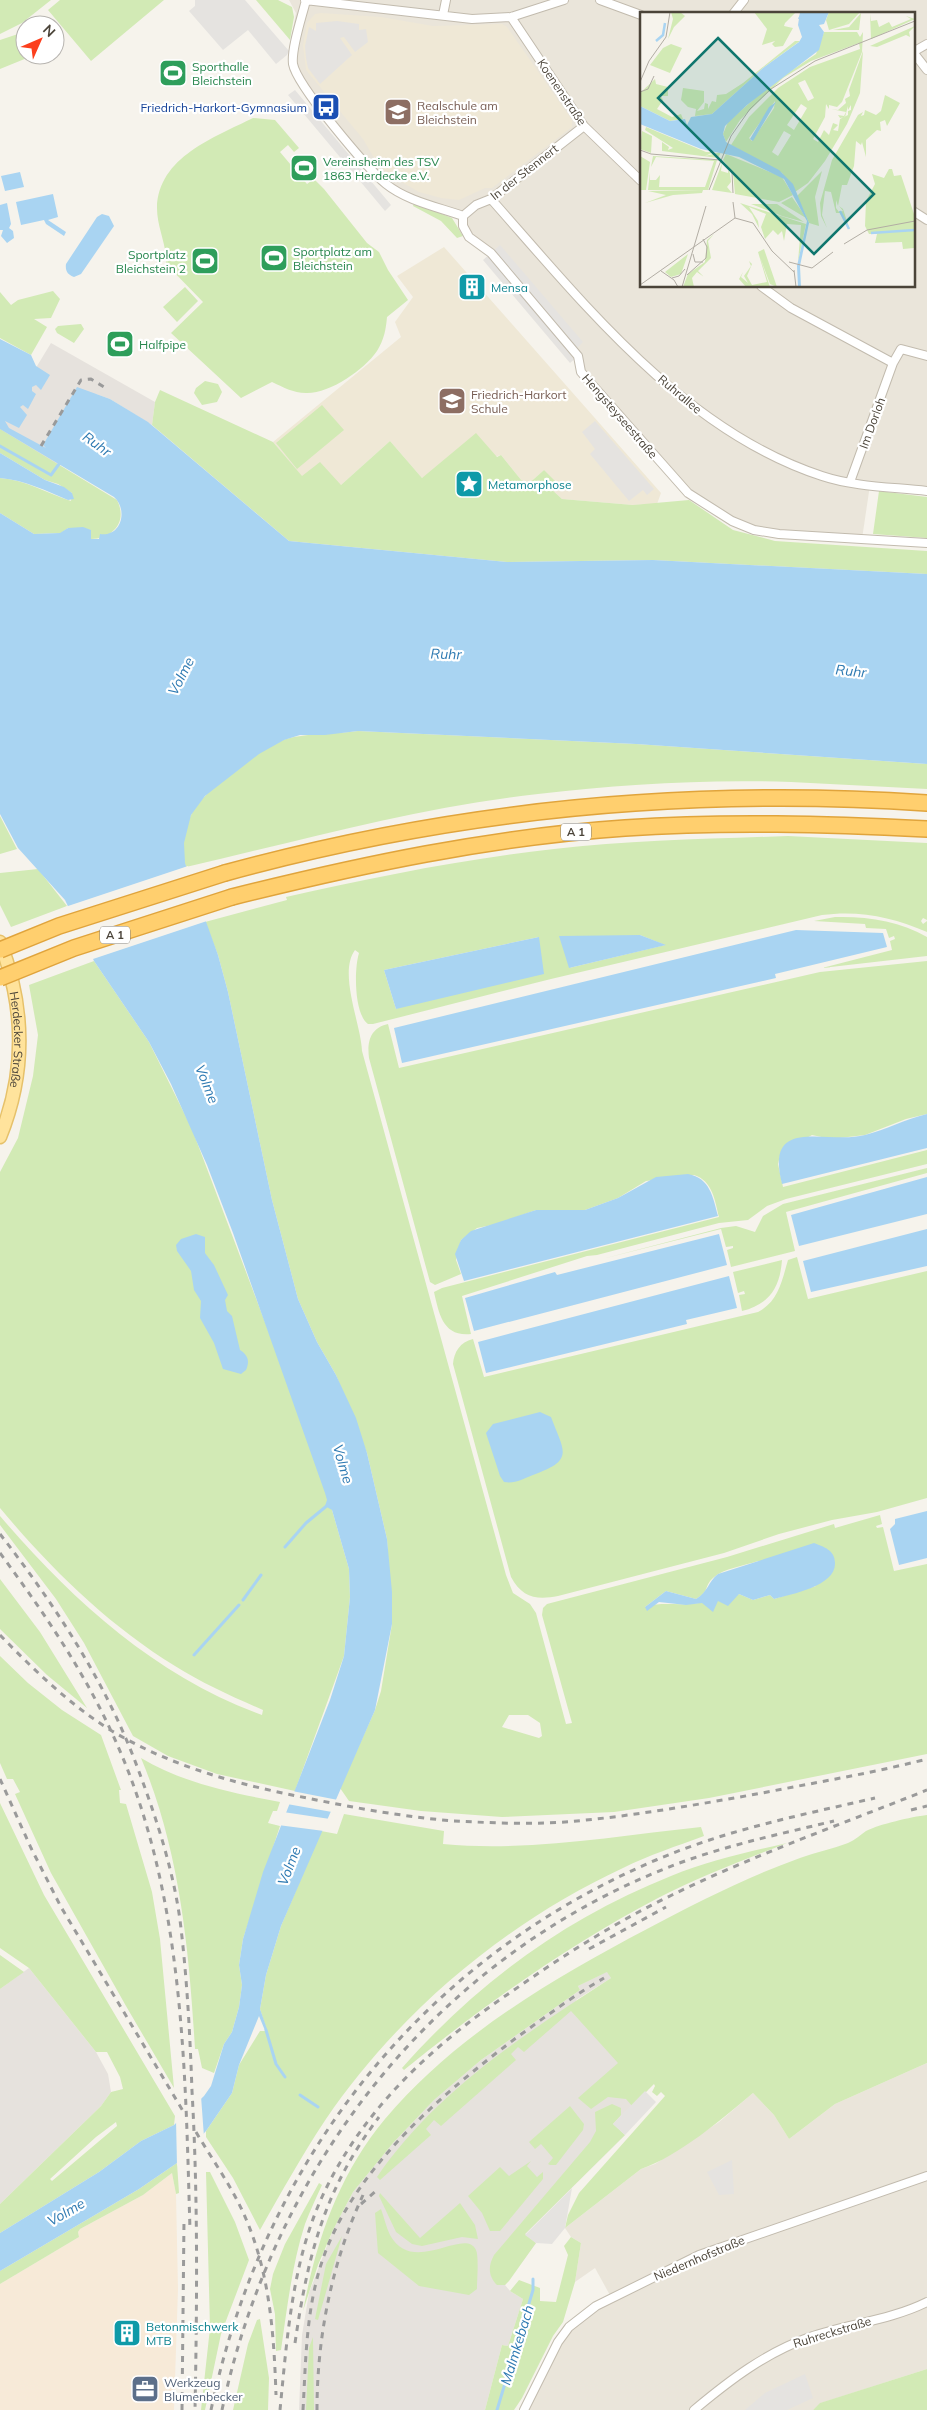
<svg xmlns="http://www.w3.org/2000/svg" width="927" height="2410" viewBox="0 0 927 2410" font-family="Mulish,sans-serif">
	<rect width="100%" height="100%" fill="#f6f3ec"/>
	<path fill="#eae5da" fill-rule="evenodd" d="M289,0H927V491L870,485L862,539L754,530L697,501L581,372L578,356L491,253L469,237L463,216L387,185L313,101L293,63L291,40L296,13ZM641,14H913V286H641Z
		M927,2063V2369L821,2403L813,2410H524L569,2327L611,2297L595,2268L575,2282L581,2243L571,2237L565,2228L641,2169L655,2164L719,2122L753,2093L774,2115L789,2139L835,2104Z"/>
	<path fill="#f7ead8" d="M172,2173L176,2194L178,2289L174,2410H0V2284L79,2237L78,2232L80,2229L143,2195Z"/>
	<path fill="#e6e2dd" d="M51,343L155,402L152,425L110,399L96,394L52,473L0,443V427Z
		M29,1968L96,2052L108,2074L111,2092L101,2106L0,2204V1989Z
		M608,1971L611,1978L576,2000L648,2090L613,2124L625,2135L525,2234L536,2243L505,2285L510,2291L523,2299L508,2346L502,2345L485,2410H299L302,2335L309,2293L333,2230L353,2192L393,2143L434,2100L481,2060L580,1990L578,1986Z"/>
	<path fill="#efe8d6" d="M321,13L381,17L433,26L502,24L507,27L572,120V127L492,188H485L459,200L441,198L419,192L388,174L377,163L363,139L306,70L303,45L307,23L315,14Z
		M444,247L661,493L657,504L633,505L562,499L550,488L544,470L526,486L501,455L422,478L390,441L341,485L302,477L273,442L401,337L395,322L413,297L397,276Z"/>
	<path fill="#d2eab5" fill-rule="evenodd" d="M0,0H51L22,23L0,34Z
		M60,0H164L91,61L48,10Z
		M256,0H278L292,7L294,17L290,40Z
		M18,34L27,58L0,69V40Z
		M253,118L275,120L299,148L294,152L288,145L280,152L307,184L314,179L324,189L367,243L379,252L388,270L408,300L387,317C386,329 384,340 377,351C364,370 329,394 306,393C293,393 283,387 272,382L241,398L171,333L203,302L166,264C167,244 157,228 157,208C158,157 215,137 253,118Z
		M414,203L452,218L463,236L457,238L441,221L413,206Z
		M185,287L198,301L177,322L163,307Z
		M53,291L60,299L51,318L34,319L47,327L31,355L0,338V292L11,305L18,300Z
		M81,324L84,329L74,343L57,333L55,329L58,326Z
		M205,381L218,384L222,392L217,402L202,405L194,393L196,388Z
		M160,390L273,442L302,476L320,462L341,485L390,441L422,478L476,433L497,457L501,455L526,486L544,470L556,482L550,488L562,499L633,505L689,500L733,530L775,541L927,551V574L653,560L507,562L289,541L152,425L155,402Z
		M322,405L344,430L297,469L276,443Z
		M0,429L117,500C128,522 113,538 91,539V530L68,528L61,533L34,534L0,513V478C26,480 46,493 71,501L72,493L58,484L45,480L0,453Z
		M879,491L927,497V538L873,534Z
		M358,731L636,744L927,764V789C882,787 836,784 791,782C707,779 621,784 538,794C419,807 303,840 186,867C180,852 184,828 191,815C204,789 259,748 286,739C306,733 336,734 358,731Z
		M0,816L17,849L0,854Z
		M788,836L927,843V920L923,918L921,921L923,924L927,921V932C893,917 859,910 822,915L551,979L373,1024H368C354,1014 354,969 359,953L355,950C338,973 361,1024 362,1051L506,1575L513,1593L530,1604L536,1613L566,1724L572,1723L542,1615L543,1608L547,1604L727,1557L834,1524L835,1528L880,1515L882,1524L876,1526L877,1528L883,1527L894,1571L927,1564V1754L709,1798L614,1812L502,1817L421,1811L349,1801L340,1788L375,1710L381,1691L392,1624L387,1539L367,1453L336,1375L317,1342L298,1299L272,1200L228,992L218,955L205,922L287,900L286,897C375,877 463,859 554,849C631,840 710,839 788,836ZM640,935L665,945L569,968ZM539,937L396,1009L384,970ZM758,1561L816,1586L774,1599L770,1595L753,1600L739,1594C722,1600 706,1603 688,1604C672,1605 661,1602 645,1607L666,1591L696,1599C710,1591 704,1586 713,1578C724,1568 744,1566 758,1561ZM509,1715H528L540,1723L542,1736L539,1738L502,1727Z
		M38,869L67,906L11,927L0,905V873Z
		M835,917C866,916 900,921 927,937V956L822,968L892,950L890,941L895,939L894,936L889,938L886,929L866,928L865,924L814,921Z
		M94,961L149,1042L192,1129L277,1354L332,1510L349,1569L350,1597L344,1656L295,1791L217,1774L168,1756L133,1736L84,1643L56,1599L0,1525V1516C72,1600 155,1676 262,1715L263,1710C233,1697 202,1683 175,1666C107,1624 51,1569 0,1508V1172L18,1138L33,1076L38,1035L29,985Z
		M927,961V1114L906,1119L865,1135L831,1139L812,1135L781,1152L778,1164L783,1187L927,1150V1164L786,1199L767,1206L748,1220L719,1223L597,1255L587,1256L462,1296L471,1334C443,1337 439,1314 434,1292L442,1288L719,1217C715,1201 713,1181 694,1175L646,1181L618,1198L585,1210H536L497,1224L477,1228L461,1240L456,1260L461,1274L435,1285L430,1282L369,1058C367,1042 370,1028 388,1024L399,1068L820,972Z
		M927,1168V1173L786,1212L795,1251L731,1267L727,1250L733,1248V1246L726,1247L721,1229L602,1259L721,1228L736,1226L755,1232L763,1216L783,1204Z
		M797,1257L808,1299L927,1271V1498L877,1512L832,1520L779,1534L724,1553L558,1596C537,1600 522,1598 511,1577L453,1364C454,1352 460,1342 473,1339L484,1377L758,1312C779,1301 782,1280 788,1260Z
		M782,1260C780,1287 770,1304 742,1311L739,1295L745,1294L744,1291L738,1293L733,1272Z
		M0,1579L40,1632L87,1708L47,1675L0,1629Z
		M0,1656L28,1683L62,1710L101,1735L121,1790H119L120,1803L126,1804L152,1892L160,1939L174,2088L126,2006L51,1873L15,1794L20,1792L13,1779H7L0,1763Z
		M141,1758C183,1783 232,1793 280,1802L277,1811H273L268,1823L280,1826L279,1829L243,1939L239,1965L242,1985L239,2007L232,2032L224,2044L214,2073L202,2068L198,2049H195C189,1949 180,1851 141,1758Z
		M0,1803L44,1895L175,2116L174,2125L141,2141L99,2172L0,2233V2204L101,2106L111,2092L123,2089L120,2077L107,2052H96L29,1968L0,1948ZM116,2122L117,2126L52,2181L50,2179L96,2137Z
		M344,1814L444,1831L443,1844C529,1852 615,1836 701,1827L704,1836C677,1846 649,1855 623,1868C505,1923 399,2012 326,2119C302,2155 281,2193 260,2230L233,2178L206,2137V2131L232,2093L239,2065L260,2031H267L260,2009L266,1975L281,1926L321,1831L337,1834Z
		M927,1815V2063L835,2104L789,2139L774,2115L753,2093C722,2119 679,2156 641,2169L565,2228L568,2215L579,2193L665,2096L661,2092L657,2096L652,2092L655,2086L654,2084L632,2106L626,2099L608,2097L591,2109L578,2098L618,2063L571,2011L524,2052L518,2047L511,2054L516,2060L441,2126L434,2120L426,2129L431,2135L380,2180L377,2177C436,2091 525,2034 611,1978L607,1972L578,1986L580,1990L481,2060L434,2100L393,2143L353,2192L333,2230L318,2265L303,2311C316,2241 339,2174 385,2119C455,2036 552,1979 647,1929C696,1903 747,1877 800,1858C816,1852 833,1849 848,1843C855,1840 860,1835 866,1831C880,1824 911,1817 927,1815Z
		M787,1843C744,1860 700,1876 658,1898C567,1946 484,2005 404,2070L402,2068C480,1980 568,1917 671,1876C708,1861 748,1852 787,1843Z
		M0,1955L24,1972L0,1989Z
		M612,2104L621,2108V2115L613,2124L625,2135L525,2234L536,2243L509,2281L505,2285H497C488,2276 488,2266 494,2255L590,2142L596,2131L595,2112Z
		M570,2106L584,2124L583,2130L556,2165H550L548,2164L553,2158L541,2144L535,2149L529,2142Z
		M531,2161L527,2166L537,2177L543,2172V2179L500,2231H490L482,2213L468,2196L500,2167L509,2176Z
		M177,2163L179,2193L176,2194L172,2173L143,2195L80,2229L78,2232L79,2237L0,2284V2271L139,2189Z
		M206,2172H210L235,2222L249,2260L221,2334L205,2410H201L210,2328Z
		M319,2183L322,2185C316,2198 310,2211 305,2224C292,2264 287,2309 281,2350L276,2351L275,2314L270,2289L273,2274L285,2244Z
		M380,2193L420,2238L460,2203L475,2225L478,2239L462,2237L422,2246L412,2244L396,2232L379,2196Z
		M381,2209C384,2217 386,2227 390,2235C413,2277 465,2226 476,2250C479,2257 477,2280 477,2289L469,2295L419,2286L378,2253L375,2213Z
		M342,2236L318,2320L315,2319L326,2264Z
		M571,2237L581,2243L575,2282L563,2322L553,2336L522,2398L514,2410H485L502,2345L508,2346L523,2299L510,2291L519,2280L540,2288V2301L556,2302L568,2255L564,2246Z
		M260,2319L269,2378L268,2410H233L248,2344L257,2320Z
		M313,2337L314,2410H306L309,2348Z
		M927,2369V2410H813L820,2403Z"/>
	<path fill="#e5e3e0" d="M195,0H245L289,51L287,55L276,64L248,30L223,50L189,11L195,6Z
		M337,21L359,24V30L366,29L368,42L355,52L344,37L340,38L352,55L320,84L308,68L306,58L305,46L309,27L316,31V23Z
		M295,90L391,205L385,211L288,95Z
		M500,245L583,342L578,347V356L570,363L483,260Z
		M595,421L654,489L647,495L643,490L629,501L590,454L595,449L582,432Z
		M645,2091L656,2102L625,2135L613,2124Z
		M732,2160L734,2194L719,2195L707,2172Z
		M572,2188L565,2228L552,2244L536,2243L525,2235Z
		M805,2374L813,2398L787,2410H745L765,2393Z"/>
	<path fill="#a9d4f2" d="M20,172L24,187L5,191L1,176Z
		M53,194L58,217L48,220L66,232L64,236L46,224L44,220L21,225L16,202Z
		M7,203L11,224L9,228L13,231L14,238L7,243L1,236L3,230H0V205Z
		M102,214L109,216L114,226L81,274L74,277C68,275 65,271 66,264L97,217Z
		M0,339L31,355L36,366L50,375L41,390L36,385L32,387V391L36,394L28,409L23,405L20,407L27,415L19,428L5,421L9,428L46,448L43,445L77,387L110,399L148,422L289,541L507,562L653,560L927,574V764L636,744L358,731L325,735H300L284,740L259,754L205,796L191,815L184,843L185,863L218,955L228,992L272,1200L298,1299L317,1342L336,1375L356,1418L367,1453L387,1539L392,1592V1624L375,1710L281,1926L266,1975L260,2009L267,2029L266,2033L259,2016L239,2065L232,2093L206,2131L177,2163L139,2189L0,2271V2233L99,2172L141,2141L174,2125L204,2096L211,2086L224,2044L232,2032L239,2007L242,1985L239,1965L243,1939L263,1872L330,1700L344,1656L350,1597L349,1569L332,1510L325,1506L327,1500L325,1493L233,1233L207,1165L171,1084L149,1042L94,961L65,900L18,848L0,814V513L34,534L60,533L68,528L83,527L91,530V539H99L100,534C122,537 128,509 114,497L0,429Z
		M0,453L45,480L64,487L72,493L74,499L68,500C46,491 25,480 0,478Z
		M796,930L883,933L887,947L775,974L776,978L402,1063L394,1028Z
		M640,935L666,945L569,968L559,936Z
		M539,937L544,974L396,1009L384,970Z
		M927,1114V1148L782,1184C764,1114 827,1145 865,1135C886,1130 905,1119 927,1114Z
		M688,1174C710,1178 713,1197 718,1216L464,1281L455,1254L461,1240L471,1231L536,1210H585L618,1198L656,1177Z
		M927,1177V1214L799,1246L791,1215Z
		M927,1229V1266L811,1292L803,1261Z
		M196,1234L205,1237V1253L214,1265L228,1295L225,1300L227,1311L232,1316L240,1350C248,1355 250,1361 246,1370L241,1374L223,1369L214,1343L200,1318L201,1301L194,1290L191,1271L177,1251L176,1245L181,1239Z
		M719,1234L727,1265L474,1331L465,1298L555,1272L557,1275Z
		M729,1276L737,1308L686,1320L687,1324L486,1373L478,1342Z
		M540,1412L551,1417C564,1452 575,1460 533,1475C523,1479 515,1484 504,1482L500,1476L486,1433L493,1424Z
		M927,1511V1558L899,1565L890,1529L895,1524V1519Z
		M814,1543C824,1547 835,1550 835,1563C836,1586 792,1594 774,1599L770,1595L753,1600L739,1594L728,1606L718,1601L713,1612L702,1603L686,1605L659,1602L647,1611L645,1607L666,1591L696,1599C708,1592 708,1582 718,1574Z"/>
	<path fill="#f6f3ec" d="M188,866L207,921L90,960L65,907Z
		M292,1791L338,1800L332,1812L287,1804Z
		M283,1812L330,1819L324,1831L278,1825Z
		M201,2096L204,2137L177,2166L176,2120Z"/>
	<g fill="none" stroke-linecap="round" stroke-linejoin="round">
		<path stroke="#a9d4f2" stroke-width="3" d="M0,446L51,475L59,464
			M285,1547L306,1523L329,1504
			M243,1600L261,1575
			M194,1655L239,1605
			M266,2030L276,2064L285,2077
			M300,2095L318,2107
			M497,2410L533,2290V2279"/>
		<defs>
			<path id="minor" d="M305,0L472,19L511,17L564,0
				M306,0C302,17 291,48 293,64C297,86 367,168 386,184C407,201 438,207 463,216
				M600,0L641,15
				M733,14L744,0
				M443,15L446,0
				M511,17L584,126L641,181
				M913,52L927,70
				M913,52L927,44
				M491,199C584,304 684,431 822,476C855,487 893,487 927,491
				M913,211L927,220
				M463,216V226L469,237L491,253L578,356L581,372L688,493L732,521L754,530L779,534L927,543
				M463,216L476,205L491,199L584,126
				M761,286L791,308L893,363L901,349L927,356
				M850,482L893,363
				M524,2410L558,2342L569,2327L596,2306L699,2255L927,2176
				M694,2410C730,2380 765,2353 810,2337C848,2324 891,2320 927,2302"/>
			<g id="primary">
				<path id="s1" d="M0,942C25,1007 26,1073 0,1137"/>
			</g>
			<path id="motorway" d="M225,873C454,810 690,787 927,803
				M232,897C360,865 492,837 625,828C726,821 827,824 927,829"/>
		</defs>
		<use href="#minor" stroke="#c2bbae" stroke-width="10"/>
		<use href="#primary" stroke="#e6c16a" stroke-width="15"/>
		<use href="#motorway" stroke="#e0a43c" stroke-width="18"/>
		<use href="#minor" stroke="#fff" stroke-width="8"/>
		<use href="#primary" stroke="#ffe39c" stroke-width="12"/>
		<use href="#motorway" stroke="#ffcf6e" stroke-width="15"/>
		<path stroke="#9a9a9a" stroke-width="3" stroke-dasharray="6 6" stroke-linecap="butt" d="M41,446L81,380L91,379L104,387
			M0,1534C55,1605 107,1684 138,1769C156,1817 173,1869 180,1920C187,1977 190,2034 192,2091C198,2197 197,2303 195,2410
			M0,1553C42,1610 82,1668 112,1733C184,1888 185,2062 190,2230
			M0,1635C34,1670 70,1705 112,1731C172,1767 240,1785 307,1798C355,1808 405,1817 454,1821C494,1823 537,1825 577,1821C639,1815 701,1804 762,1793C818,1782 873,1773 927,1759
			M0,1779L31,1848L61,1907L183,2111
			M911,1810L927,1806
			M589,1949L666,1907
			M196,2132C213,2161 233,2188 246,2219C270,2275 274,2335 276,2395
			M361,2204L377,2190
			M295,2343C308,2254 324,2190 379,2117
			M182,2410L184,2220
			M211,2410C263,2162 420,1960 656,1860C726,1830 801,1815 875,1798
			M222,2410C273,2169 432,1962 664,1869C718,1847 776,1835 834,1821
			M280,2410C287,2339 292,2263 322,2197C363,2108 434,2044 514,1990C564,1955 616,1922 672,1895C754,1855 842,1824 927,1790
			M303,2410C306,2357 306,2304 325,2253C358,2165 443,2093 516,2038C545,2017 573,1996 604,1978
			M317,2410C317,2336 332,2262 363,2195"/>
		<defs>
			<path id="motorway-bridge" d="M0,950L59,926L225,873
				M0,978L74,948L232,897"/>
		</defs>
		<use href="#motorway-bridge" stroke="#e0a43c" stroke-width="18" stroke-linecap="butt"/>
		<use href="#motorway-bridge" stroke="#ffcf6e" stroke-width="15"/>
	</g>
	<defs>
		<symbol id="stadium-square" viewBox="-11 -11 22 22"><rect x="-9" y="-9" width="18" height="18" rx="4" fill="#2e9e5b" stroke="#fff"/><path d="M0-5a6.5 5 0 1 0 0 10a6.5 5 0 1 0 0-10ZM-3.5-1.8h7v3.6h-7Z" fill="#fff"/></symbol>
		<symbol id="bus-square" viewBox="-11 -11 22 22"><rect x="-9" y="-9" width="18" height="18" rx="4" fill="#1a4fb4" stroke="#fff"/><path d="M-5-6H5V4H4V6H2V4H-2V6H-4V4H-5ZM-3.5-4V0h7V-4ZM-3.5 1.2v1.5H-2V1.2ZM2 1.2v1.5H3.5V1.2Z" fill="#fff"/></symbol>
		<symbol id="school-square" viewBox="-11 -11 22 22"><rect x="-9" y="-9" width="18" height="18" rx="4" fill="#8d6e63" stroke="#fff"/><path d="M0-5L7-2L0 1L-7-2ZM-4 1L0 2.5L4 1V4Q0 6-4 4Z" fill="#fff"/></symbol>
		<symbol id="building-square" viewBox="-11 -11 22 22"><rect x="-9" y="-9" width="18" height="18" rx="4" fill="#0f9aa8" stroke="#fff"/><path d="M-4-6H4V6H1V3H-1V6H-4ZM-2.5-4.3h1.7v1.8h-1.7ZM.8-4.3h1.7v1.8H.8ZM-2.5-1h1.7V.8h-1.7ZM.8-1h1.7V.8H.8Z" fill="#fff"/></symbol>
		<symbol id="sight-square" viewBox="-11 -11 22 22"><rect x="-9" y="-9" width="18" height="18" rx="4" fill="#0f9aa8" stroke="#fff"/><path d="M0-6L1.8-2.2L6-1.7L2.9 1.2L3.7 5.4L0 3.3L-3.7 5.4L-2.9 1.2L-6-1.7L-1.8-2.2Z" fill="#fff"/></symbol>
		<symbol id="office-square" viewBox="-11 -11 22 22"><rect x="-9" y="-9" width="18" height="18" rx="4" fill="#5c6f8a" stroke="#fff"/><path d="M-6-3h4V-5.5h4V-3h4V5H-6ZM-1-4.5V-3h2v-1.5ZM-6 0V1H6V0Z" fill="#fff"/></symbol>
	</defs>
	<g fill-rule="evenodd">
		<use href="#stadium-square" x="157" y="57" width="32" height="32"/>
		<use href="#bus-square" x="310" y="91" width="32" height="32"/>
		<use href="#school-square" x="382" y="96" width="32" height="32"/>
		<use href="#stadium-square" x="288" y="152" width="32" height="32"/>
		<use href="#stadium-square" x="258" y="242" width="32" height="32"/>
		<use href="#stadium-square" x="189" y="245" width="32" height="32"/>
		<use href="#building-square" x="456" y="271" width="32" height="32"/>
		<use href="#stadium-square" x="104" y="328" width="32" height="32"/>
		<use href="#school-square" x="436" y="385" width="32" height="32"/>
		<use href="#sight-square" x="453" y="468" width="32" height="32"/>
		<use href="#building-square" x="111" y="2317" width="32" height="32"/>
		<use href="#office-square" x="129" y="2373" width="32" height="32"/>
	</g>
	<g text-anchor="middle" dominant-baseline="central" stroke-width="4.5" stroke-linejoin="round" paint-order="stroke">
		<g fill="#fff" stroke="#817c74" stroke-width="1">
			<rect x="561" y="823.5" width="30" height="17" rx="4"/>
			<rect x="100" y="926.5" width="30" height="17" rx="4"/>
		</g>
		<g font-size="11" font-weight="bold" fill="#4b4439">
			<text x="576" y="832">A 1</text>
			<text x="115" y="935">A 1</text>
		</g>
		<g font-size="12" fill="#27864d" stroke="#fff" text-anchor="start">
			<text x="192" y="66">Sporthalle<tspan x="192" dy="14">Bleichstein</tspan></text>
			<text x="323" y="161">Vereinsheim des TSV<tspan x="323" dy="14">1863 Herdecke e.V.</tspan></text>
			<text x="293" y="251">Sportplatz am<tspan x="293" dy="14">Bleichstein</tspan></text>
			<text x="186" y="254" text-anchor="end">Sportplatz<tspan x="186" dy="14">Bleichstein 2</tspan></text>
			<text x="139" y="344">Halfpipe</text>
		</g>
		<g font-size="12" fill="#4b4439" stroke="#fff">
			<text transform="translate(562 92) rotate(56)">Koenenstraße</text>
			<text transform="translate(524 172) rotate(-38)">In der Stennert</text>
			<text transform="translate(680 394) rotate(40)">Ruhrallee</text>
			<text transform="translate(620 416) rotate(49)">Hengsteyseestraße</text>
			<text transform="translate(872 423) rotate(-70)">Im Dorloh</text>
			<text stroke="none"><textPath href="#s1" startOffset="100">Herdecker Straße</textPath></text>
			<text transform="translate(699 2258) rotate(-23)">Niedernhofstraße</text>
			<text transform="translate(832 2332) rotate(-17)">Ruhreckstraße</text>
		</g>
		<g font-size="12" fill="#785e54" stroke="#fff" text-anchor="start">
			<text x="417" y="105">Realschule am<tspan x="417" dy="14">Bleichstein</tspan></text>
			<text x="471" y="394">Friedrich-Harkort<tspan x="471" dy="14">Schule</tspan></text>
		</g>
		<g font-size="12" fill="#164399" stroke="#fff" text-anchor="end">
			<text x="307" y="107">Friedrich-Harkort-Gymnasium</text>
		</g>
		<g font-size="12" fill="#0d838f" stroke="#fff" text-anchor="start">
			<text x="491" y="287">Mensa</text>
			<text x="488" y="484">Metamorphose</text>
			<text x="146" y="2326">Betonmischwerk<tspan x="146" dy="14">MTB</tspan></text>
		</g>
		<g font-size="12" fill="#4e5e75" stroke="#fff" text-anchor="start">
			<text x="164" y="2382">Werkzeug<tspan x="164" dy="14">Blumenbecker</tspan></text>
		</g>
		<g font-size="14" font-style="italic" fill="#2e7ab2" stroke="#fff">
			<text transform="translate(97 444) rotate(36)">Ruhr</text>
			<text transform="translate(446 654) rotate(2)">Ruhr</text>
			<text transform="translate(851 671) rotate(6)">Ruhr</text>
			<text transform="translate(181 676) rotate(-63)">Volme</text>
			<text transform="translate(207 1084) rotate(68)">Volme</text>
			<text transform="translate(343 1464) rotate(74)">Volme</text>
			<text transform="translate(289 1866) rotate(-69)">Volme</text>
			<text transform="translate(66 2212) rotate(-30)">Volme</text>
			<text transform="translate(517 2345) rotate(-73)">Malmkebach</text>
		</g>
	</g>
	<g transform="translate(640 12)">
		<rect width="275" height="275" fill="#f6f3ec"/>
		<path d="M31,0H40L45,4L34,15L28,27L33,7ZM114,0H156L145,11L144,14L153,16L143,34L135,35L132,32L135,29L122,33L127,17ZM189,0H220L209,12L189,18L186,8ZM221,1L219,18H193L209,15ZM230,2L231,9L237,8L239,15L249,10L252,15L271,7L266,4L275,7L231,27ZM275,14L269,20L270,25L266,23L237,35L230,34ZM184,20H217L220,25L223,20L222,40L202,90L197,95L189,93V97L186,92L185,105L173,127L178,130L184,118L189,123L193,111L198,113L193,118L198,119L200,107L208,103V99L211,98V93L208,98V94L205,105L200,106L198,103L204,104L206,100L191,97L198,98L206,91L205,87L210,84L209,78L223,39L220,81L207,112L185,149L168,171L155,180L142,161L91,133L109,105L138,76L170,55L220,37L219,31L171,49L143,66L100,108L86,130L83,122L88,110L130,73L176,42ZM165,68L174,86L168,89L158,71ZM135,89L134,96L112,129L109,126ZM161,92L167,96L154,118L147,113ZM144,119L151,123L138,144L132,140ZM155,29H160L123,56L72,102L55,104L56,97L48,95L41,88L43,76L64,79V90L57,99L64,97L65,91L68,92V97L72,89L76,90L77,83L86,82L103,71ZM31,32L42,36L30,61L10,53L23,36ZM15,67L16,72L28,75V84H21L23,88L17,97L32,105L41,102L43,107L30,109L0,94V81ZM245,83L260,91L247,114L245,108L240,110L241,119L237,118L226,128V145L222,130L221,133L216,129L214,154L207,173H202L198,194L196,188V196L199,200L203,199L199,194L203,197L210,218L200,201H196L191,180L185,179L182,203L187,216L181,204L180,191L192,148L218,103L223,100L221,104L224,103L225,98L236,103L241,99ZM6,115L66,140H74L65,144L81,140L78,146L22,139V130L29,135L28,138L33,136L5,118ZM2,119L12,124L11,141L0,137ZM86,142L142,165L153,183L139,190L95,182L93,161L83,148ZM0,144L10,150L6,178H0ZM13,144L77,148L68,178H8L10,160V168H16L20,163L19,175H65L74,149L16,145L11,155ZM82,151L81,159L88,161V158L90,161L91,170L87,175L92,181L72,178ZM249,157H252L254,164L261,163L274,202V236L263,237L262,230L235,231L237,222H229L225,214L226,189L235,172L232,162L244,166ZM182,159L175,185L179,214L169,211L157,184ZM63,178L62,181L33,183L5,191L26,183L8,179ZM152,185L163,201L166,206L141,191ZM100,191L166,212L158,250L161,213L147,212L144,229L142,219L138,223L133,218L125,227L121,215L126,202L109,195L118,209L119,216L112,202ZM111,192H137L164,210L142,204ZM74,222L68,229L71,246L58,259L64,265L57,260L52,266L54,275H43L48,262L65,250L67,228ZM124,237L137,275L130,272L120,245L130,275H106L99,267L103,260L101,265L108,271L104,264L111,254L109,249L112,252L107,264L112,273L127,270L118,240ZM48,242L41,262L31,265L25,260Z" fill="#d2eab5" fill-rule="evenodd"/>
		<path d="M160,0H189L184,12L179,13L184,20L179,38L107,93L85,114L83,122L86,130L139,158L153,172L169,211L160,254L161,275H158L157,254L167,209L144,167L99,145L61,137L0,112V94L30,109L45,107L47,113L51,105L72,102L123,56L159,30L162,25L158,13ZM136,90L113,129L110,127L129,95Z" fill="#a9d4f2"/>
		<path fill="none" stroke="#a9d4f2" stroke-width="2.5" d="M163,0L159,7L164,0M16,29L23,23L25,11M200,199L209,217M231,221L275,218"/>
		<path fill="none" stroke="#b2ada4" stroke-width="1" d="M0,70L9,49L26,25L30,0M0,80L8,77L14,64M0,138L11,142L80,148L92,160L93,181M69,178L91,124L110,97L131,77L175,49L275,9M93,190L95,206L113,211L132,239L154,260M204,232L227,218L275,209M53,242L55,250H63M149,250L172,256L193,240M154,258L156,275M21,259L34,268L38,275M47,263L66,246L67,235L63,227M32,266L39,264L45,257M0,273L95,206M42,275L66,194"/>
		<path fill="#0f766e" fill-opacity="0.15" stroke="#0f766e" stroke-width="2.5" d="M78,26L234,182L174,242L18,86Z"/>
		<rect width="275" height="275" fill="none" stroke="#4b4439" stroke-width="2.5"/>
	</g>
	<g transform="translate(40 40) rotate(45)"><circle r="24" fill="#ffffff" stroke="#b7b4b0"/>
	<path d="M0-4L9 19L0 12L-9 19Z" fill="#fc3f1d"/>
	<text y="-8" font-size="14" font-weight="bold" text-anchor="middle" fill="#4b4439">N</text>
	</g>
</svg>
